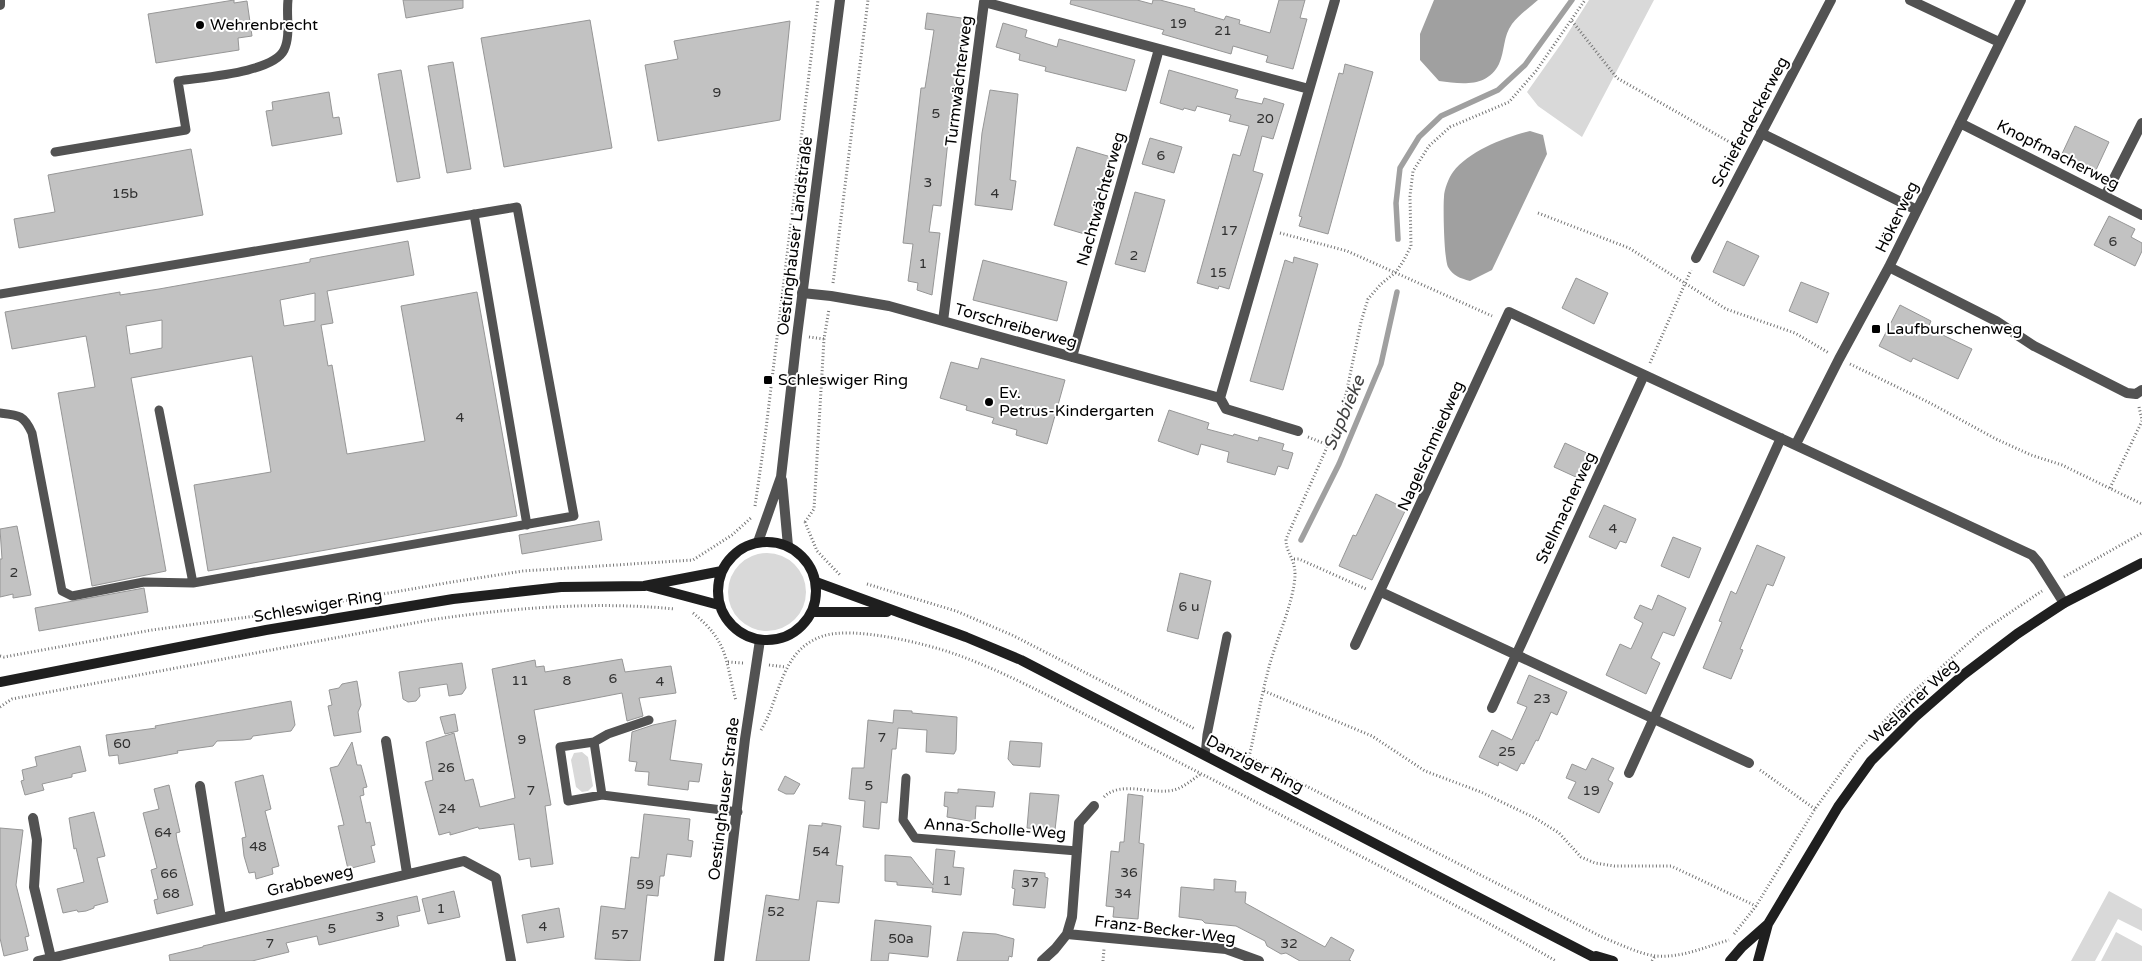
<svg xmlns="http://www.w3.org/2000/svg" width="2142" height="961" viewBox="0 0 2142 961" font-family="'Varela Round',sans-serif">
	<rect width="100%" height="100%" fill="#fff"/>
	<path fill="#d9d9d9" d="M1589,0H1654L1582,137L1538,106L1527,92L1561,44Z
		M728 592a39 39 0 1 1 78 0a39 39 0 1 1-78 0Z
		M582,752L588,757L593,786L588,791L582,792L576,787L571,760L574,753Z
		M2109,891L2142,909V931L2118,919L2095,961H2071Z
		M2116,932L2142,946V961H2101Z"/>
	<path fill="#a0a0a0" d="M1434,0H1538C1530,7 1519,15 1512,24C1503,36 1505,51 1499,64C1487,88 1461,84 1439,81L1420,60V34Z
		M1530,131L1543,135L1547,154L1492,270L1470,281C1460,278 1453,276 1448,267C1444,259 1443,208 1444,197C1444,190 1449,177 1453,172C1469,151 1505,137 1530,131Z"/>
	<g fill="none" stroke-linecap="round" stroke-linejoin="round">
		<path stroke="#a0a0a0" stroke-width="5.5" d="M1398,239L1396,203L1400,168L1419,137L1441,116L1498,90L1525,65L1572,0
			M1301,540L1339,464L1381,364L1397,292"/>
	</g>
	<path fill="#c2c2c2" stroke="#969696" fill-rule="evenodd" d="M234,0V3L247,1L252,36L238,38L239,50L156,63L148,14Z
		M403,0H463V8L406,18Z
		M1071,0H1137L1152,4L1153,0H1160L1195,9L1194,11L1224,20L1226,16L1240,20L1239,24L1270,33L1279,0H1305L1300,18L1307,19L1293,69L1266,62L1268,56L1233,46L1231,54L1162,34L1164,30L1070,4Z
		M927,13L968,19L961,67L957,66L952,105H955L953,122H950L941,206L933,205L929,232L940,233L932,295L917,290L918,283L908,281L913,244L903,243L921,88H925L934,30L925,29Z
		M590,20L612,148L504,167L481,38Z
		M790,21L780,120L658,141L645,65L678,59L674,41Z
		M1003,23L1027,30L1025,37L1057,47L1059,39L1135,60L1126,91L1045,71L1046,67L1019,60L1020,54L996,47Z
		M453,62L471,169L447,173L428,66Z
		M1345,64L1373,72L1328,234L1299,226L1302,217L1299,216L1339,73L1343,74Z
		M401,70L420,178L397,182L378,74Z
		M1169,70L1238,90L1235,98L1262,104L1264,98L1284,104L1273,139L1262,136L1253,171L1263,174L1229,289L1219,286L1218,289L1197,283L1233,154L1240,156L1249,126L1229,121L1231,115L1197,106L1195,111L1184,108L1183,110L1160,103Z
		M990,90L1018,94L1010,180L1016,181L1012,210L975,205L982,133Z
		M329,92L333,118L339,117L342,134L272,146L266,111L273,110L272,102Z
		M2075,126L2109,142L2095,172L2061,156Z
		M1150,138L1182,147L1174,173L1142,164Z
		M1077,147L1111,157L1088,235L1054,225Z
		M191,149L203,215L19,248L14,219L55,212L48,175Z
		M1135,192L1165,200L1145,272L1115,264Z
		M2109,216L2135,229L2131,237L2142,243V251L2135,266L2094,245Z
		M408,241L414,275L327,291L333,323L321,325L328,366L332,365L347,454L425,441L401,306L477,292L517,516L208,571L194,485L271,472L252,356L131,378L166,571L92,586L58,393L95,387L86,336L12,349L5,312L120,292V295L159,289L310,262V259ZM315,293V321L284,326L280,300ZM162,320V348L130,354L126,326Z
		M1727,241L1759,256L1744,286L1713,272Z
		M1294,257L1318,264L1283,390L1250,381L1285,260L1293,263Z
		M983,260L1067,282L1057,321L973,300Z
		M1576,278L1608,293L1594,324L1562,308Z
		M1801,282L1829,293L1817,323L1789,311Z
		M1900,305L1931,321L1928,328L1972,349L1958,379L1913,358L1911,362L1879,346Z
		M981,358L1065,380L1047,444L1016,435L1017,430L992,423L994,418L966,410L967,406L940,398L951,362L978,369Z
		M1169,410L1209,423L1207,429L1233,436L1234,434L1258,441L1259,437L1284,444L1282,450L1293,453L1288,469L1278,466L1275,475L1227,462L1229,452L1201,444L1198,455L1158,441Z
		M1565,443L1589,454L1578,478L1554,467Z
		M1376,494L1406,509L1372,580L1339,566L1353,535L1356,536Z
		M1604,505L1636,519L1626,543L1620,541L1616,549L1589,537Z
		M599,521L602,540L522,554L519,535Z
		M17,526L31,595L13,598V594L0,597V559H2L0,529Z
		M1673,537L1701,548L1689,578L1661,566Z
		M1757,545L1785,557L1773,586L1767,584L1740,649L1743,650L1731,679L1703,668L1722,622L1719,621L1731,591L1736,594Z
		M1180,573L1211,581L1198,639L1167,631Z
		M144,588L148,612L39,631L35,608Z
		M1658,595L1686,608L1674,636L1663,632L1651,658L1660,663L1646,694L1606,675L1620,644L1631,649L1643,623L1634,618L1640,605L1652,610Z
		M622,659L625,672L671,666L676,693L639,698L643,716L627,721L622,693L534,710L551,805L545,806L553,864L531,867L530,858L519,860L514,824L479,829L478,827L450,835V832L439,835L425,782L433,780L426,742L454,733L465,781L473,779L480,807L515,798L492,669L535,660L536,667L544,666L545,672Z
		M462,663L466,688L462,694L449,696L447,684L419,688L420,696L416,701L408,702L403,699L399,672Z
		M1529,675L1567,692L1557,715L1551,712L1538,741L1536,740L1524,764L1521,763L1517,771L1499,762L1498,766L1479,757L1492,730L1512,740L1527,707L1517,703Z
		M357,681L361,705L358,712L361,732L334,736L328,706L332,705L329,690L339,688L342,684Z
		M291,701L295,725L291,731L253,736L251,739L243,740L217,741L213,746L177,751L178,753L119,764L118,755L109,756L106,735L156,728L155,726Z
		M894,710L912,711V713L957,717L956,750L954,754L926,752L927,730L898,728L896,749H892L887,803L881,802L879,829L863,827L865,801L849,799L852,768H864L868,720L893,723Z
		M455,714L458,731L445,734L440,717Z
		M676,720L670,760L702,764L699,782L689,781L688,790L648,785L649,772L635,771L637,762L629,761L632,732L653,725Z
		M1010,741L1042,743L1040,767L1013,765L1008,759Z
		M352,742L357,765H361L367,787L363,788L364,795L360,796L366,823L370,822L375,845L371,846L375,862L348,869L338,826L344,825L330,768L338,766Z
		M80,746L86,771L72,774V777L42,784L44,790L25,795L21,781L24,780L22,770L37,766L35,757Z
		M1592,758L1614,768L1608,780L1613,783L1599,813L1568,798L1576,782L1566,778L1572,764L1586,770Z
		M263,775L271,809L265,811L279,866L272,868L273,874L256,879L255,872L249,873L244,856L242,838L246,837L235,782Z
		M785,776L800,784L794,794H786L778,790Z
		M169,785L180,832L176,833L177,840L193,905L157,914L154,900L158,899L151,870L157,868L143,813L159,809L154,789Z
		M958,789L995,792L993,807L976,806L975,822L947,817L948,807L944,806L945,792L958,793Z
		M1030,793L1059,795L1055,830L1027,828Z
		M1128,794L1143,796L1139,843L1144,844L1138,919L1113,917L1114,907L1106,906L1111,851L1119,852L1120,842H1124Z
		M94,812L105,856L97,858L108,902L94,906V908L86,911L78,912L77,910L63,913L57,889L84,882L76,848L74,849L69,818Z
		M644,814L690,819L688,840L693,841L691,857L667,854L664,876H660L658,896L647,895L640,961L595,959L601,906L625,909L631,857L639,858Z
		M822,823L841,826L836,865L843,866L839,903L817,901L809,961H756L766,895L799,900L809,825L822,826Z
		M0,828L23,830L16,885L29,936L25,937L28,950L4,956L0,938Z
		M936,849L955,851L953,867L964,868L961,895L932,892L933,888L897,885V882L885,881V855L911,857L933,885Z
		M1014,870L1045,873V877L1048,878L1045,908L1013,905L1015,889L1012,888Z
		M1214,879L1236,881L1235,892H1246L1245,903L1325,947L1331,937L1354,950L1349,960L1351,961H1300L1286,953L1281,954L1267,946L1265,941L1236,926L1205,923L1202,920L1179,917L1181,887L1214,890Z
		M454,891L460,917L428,924L422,899Z
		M417,896L420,911L397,916L399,926L319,945L317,936L286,943L289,952L252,961H170L169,955L203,947V946Z
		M559,908L564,937L527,943L522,915Z
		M875,920L931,926L928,957L889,953L888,961H871Z
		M963,932L996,934L1014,939L1012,957L1009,956L1008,961H957Z"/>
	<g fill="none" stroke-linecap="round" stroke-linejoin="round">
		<path stroke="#747474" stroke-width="3" stroke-dasharray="1 2.5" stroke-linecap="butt" d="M1572,21L1617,78L1740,148
			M1538,213L1629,248L1726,309L1795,333L1829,353
			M1280,233L1347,251L1492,316
			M833,283L868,0
			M809,337L824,339
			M1650,363L1691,270
			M1850,364L1930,403L1996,439L2031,455L2062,465L2142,504
			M2139,407L2142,420
			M1308,437L1328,445
			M2110,488L2142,421
			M755,506L765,437L818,0
			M805,522L817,551L840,575
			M805,522L814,509L824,339L829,309
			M1294,559H1299L1366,589
			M2064,577L2142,533
			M867,584L956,611L1012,635L1195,729
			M291,610L452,582L523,571L693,560L732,535L752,517
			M693,613C729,642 725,660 736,701
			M0,656L4,657L152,630L263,615
			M728,662L743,663
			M769,665L786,667
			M1264,691L1372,736L1425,771L1481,792L1535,818L1559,833L1581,857L1595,863L1614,866H1671L1756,906
			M0,707L12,699L430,620C511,608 593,601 675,609
			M761,730C781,697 780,650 823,636C853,626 924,643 955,654C1000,670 1043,693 1086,715C1134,739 1182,764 1231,789C1339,846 1450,900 1556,961
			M1218,741L1604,938C1620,944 1639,954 1656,956C1682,958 1705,947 1729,940
			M1249,757C1256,727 1261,697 1269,667C1276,640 1294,602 1295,575C1295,557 1286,554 1286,539L1328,445L1344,404L1361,322L1368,299L1381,284L1396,272L1404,260L1411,246L1410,196L1413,171L1429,146L1450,127L1509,102L1536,71L1585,0
			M1760,770L1815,809
			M1104,797C1122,779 1155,797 1177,789C1185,786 1193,779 1201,774
			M1734,934L1756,906L1815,809L1856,752L1901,703L1981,632L2042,591
			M1103,961L1104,949
			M1652,961L1655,956"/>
		<path stroke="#525252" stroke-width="9" d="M55,152L186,130L178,81C202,77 273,73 284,50C291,36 286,15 288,0
			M474,214L527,525
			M0,294L517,207L574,516L193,583L144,582L72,596L62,591L32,433C24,415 19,415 0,413
			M159,410L193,583
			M594,742L608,734L649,720
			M1205,755L1207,735L1227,636
			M906,778L903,820L915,838L1077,851
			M602,795L594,742L560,747L568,801L602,795L738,812"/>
		<path stroke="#525252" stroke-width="10" d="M1910,0L1999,42
			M0,5V0
			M1960,123L2142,215
			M1761,133L1917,210
			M2105,196L2142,123
			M1696,258L1831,0
			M1889,267L1996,321L2034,346L2127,393L2136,394L2142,390
			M802,293L831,296L889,306L1220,398L1226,409L1298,431
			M943,321L984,2L1309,89
			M1072,357L1159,49
			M1220,398L1335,0
			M1796,444L1839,359L1889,267L2021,0
			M1381,592L1749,763
			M1355,645L1509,312L2032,555L2038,562L2064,603
			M1492,708L1644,375
			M386,741L407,873
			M1629,773L1781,438
			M200,786L221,918
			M33,818L37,840L34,887L51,958
			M1067,934L1226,949L1259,961
			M38,961L464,861L496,878L511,961
			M1042,961L1055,949L1067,934L1072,917L1079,823L1094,806"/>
		<path stroke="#525252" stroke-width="10" d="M782,480L788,546
			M758,542L781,477L797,336L840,0
			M719,961L745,739L760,640"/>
		<path stroke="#1f1f1f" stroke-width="10" d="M718 591a49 49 0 1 1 98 0a49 49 0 1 1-98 0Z
			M816,582L966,637L1021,660L1601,961
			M648,586L719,605
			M813,612H887
			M0,682L266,630L453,599L561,587L644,586L722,571
			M1596,956L1613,961
			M1730,961L1742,947L1768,924
			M1758,961L1768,924L1838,807L1871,761L1915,717L1963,675L2017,634L2064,603L2142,563"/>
	</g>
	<g fill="#000" stroke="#fff" stroke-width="2">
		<circle cx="200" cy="25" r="5"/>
		<rect x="1871" y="324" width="10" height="10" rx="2.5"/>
		<rect x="763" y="375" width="10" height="10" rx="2.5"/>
		<circle cx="989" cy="402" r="5"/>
	</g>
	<g text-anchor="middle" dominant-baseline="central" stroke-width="4" stroke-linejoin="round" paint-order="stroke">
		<g font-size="14" fill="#303030">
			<text x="1178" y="23">19</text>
			<text x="1223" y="30">21</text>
			<text x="717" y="92">9</text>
			<text x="936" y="113">5</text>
			<text x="1265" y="118">20</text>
			<text x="1161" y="155">6</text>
			<text x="928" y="182">3</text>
			<text x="125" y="193">15b</text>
			<text x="995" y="193">4</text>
			<text x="1229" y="230">17</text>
			<text x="2113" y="241">6</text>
			<text x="1134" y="255">2</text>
			<text x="923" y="263">1</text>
			<text x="1218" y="272">15</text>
			<text x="460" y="417">4</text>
			<text x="1613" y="528">4</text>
			<text x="14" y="572">2</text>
			<text x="1189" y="606">6 u</text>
			<text x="613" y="678">6</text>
			<text x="520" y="680">11</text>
			<text x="567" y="680">8</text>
			<text x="660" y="681">4</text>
			<text x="1542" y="698">23</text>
			<text x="882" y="737">7</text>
			<text x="522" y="739">9</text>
			<text x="122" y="743">60</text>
			<text x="1507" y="751">25</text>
			<text x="446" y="767">26</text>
			<text x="869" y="785">5</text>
			<text x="531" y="790">7</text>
			<text x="1591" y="790">19</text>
			<text x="447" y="808">24</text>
			<text x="163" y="832">64</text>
			<text x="258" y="846">48</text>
			<text x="821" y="851">54</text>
			<text x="1129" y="872">36</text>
			<text x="169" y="873">66</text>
			<text x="947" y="880">1</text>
			<text x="1030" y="882">37</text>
			<text x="645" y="884">59</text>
			<text x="171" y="893">68</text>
			<text x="1123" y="893">34</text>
			<text x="441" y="908">1</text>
			<text x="776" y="911">52</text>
			<text x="380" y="916">3</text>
			<text x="543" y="926">4</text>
			<text x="332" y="928">5</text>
			<text x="620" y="934">57</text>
			<text x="901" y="938">50a</text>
			<text x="270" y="943">7</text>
			<text x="1289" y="943">32</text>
		</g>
		<g font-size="16" fill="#000" stroke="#fff" text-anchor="start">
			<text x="210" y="25">Wehrenbrecht</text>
			<text x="1886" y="329">Laufburschenweg</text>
			<text x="778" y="380">Schleswiger Ring</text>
			<text x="999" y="393">Ev.<tspan x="999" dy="18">Petrus-Kindergarten</tspan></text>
		</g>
		<g font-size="16" fill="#000" stroke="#fff">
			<text transform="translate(959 81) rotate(-83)">Turmwächterweg</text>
			<text transform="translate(1750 122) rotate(-62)">Schieferdeckerweg</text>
			<text transform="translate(2058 155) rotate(27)">Knopfmacherweg</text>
			<text transform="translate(1101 199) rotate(-74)">Nachtwächterweg</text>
			<text transform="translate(1897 217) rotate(-64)">Hökerweg</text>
			<text transform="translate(795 236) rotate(-83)">Oestinghauser Landstraße</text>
			<text transform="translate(1016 326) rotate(16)">Torschreiberweg</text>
			<text transform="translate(1431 446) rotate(-66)">Nagelschmiedweg</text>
			<text transform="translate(1566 508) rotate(-65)">Stellmacherweg</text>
			<text transform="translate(318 606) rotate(-10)">Schleswiger Ring</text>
			<text transform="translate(1914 701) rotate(-43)">Weslarner Weg</text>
			<text transform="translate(1255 764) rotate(27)">Danziger Ring</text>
			<text transform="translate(724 799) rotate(-83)">Oestinghauser Straße</text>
			<text transform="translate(995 829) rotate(4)">Anna-Scholle-Weg</text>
			<text transform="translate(310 881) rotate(-14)">Grabbeweg</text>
			<text transform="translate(1165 930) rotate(7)">Franz-Becker-Weg</text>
		</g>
		<g font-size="18" font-style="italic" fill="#414141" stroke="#fff">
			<text transform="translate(1344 413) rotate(-67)">Supbieke</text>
		</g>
	</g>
</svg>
